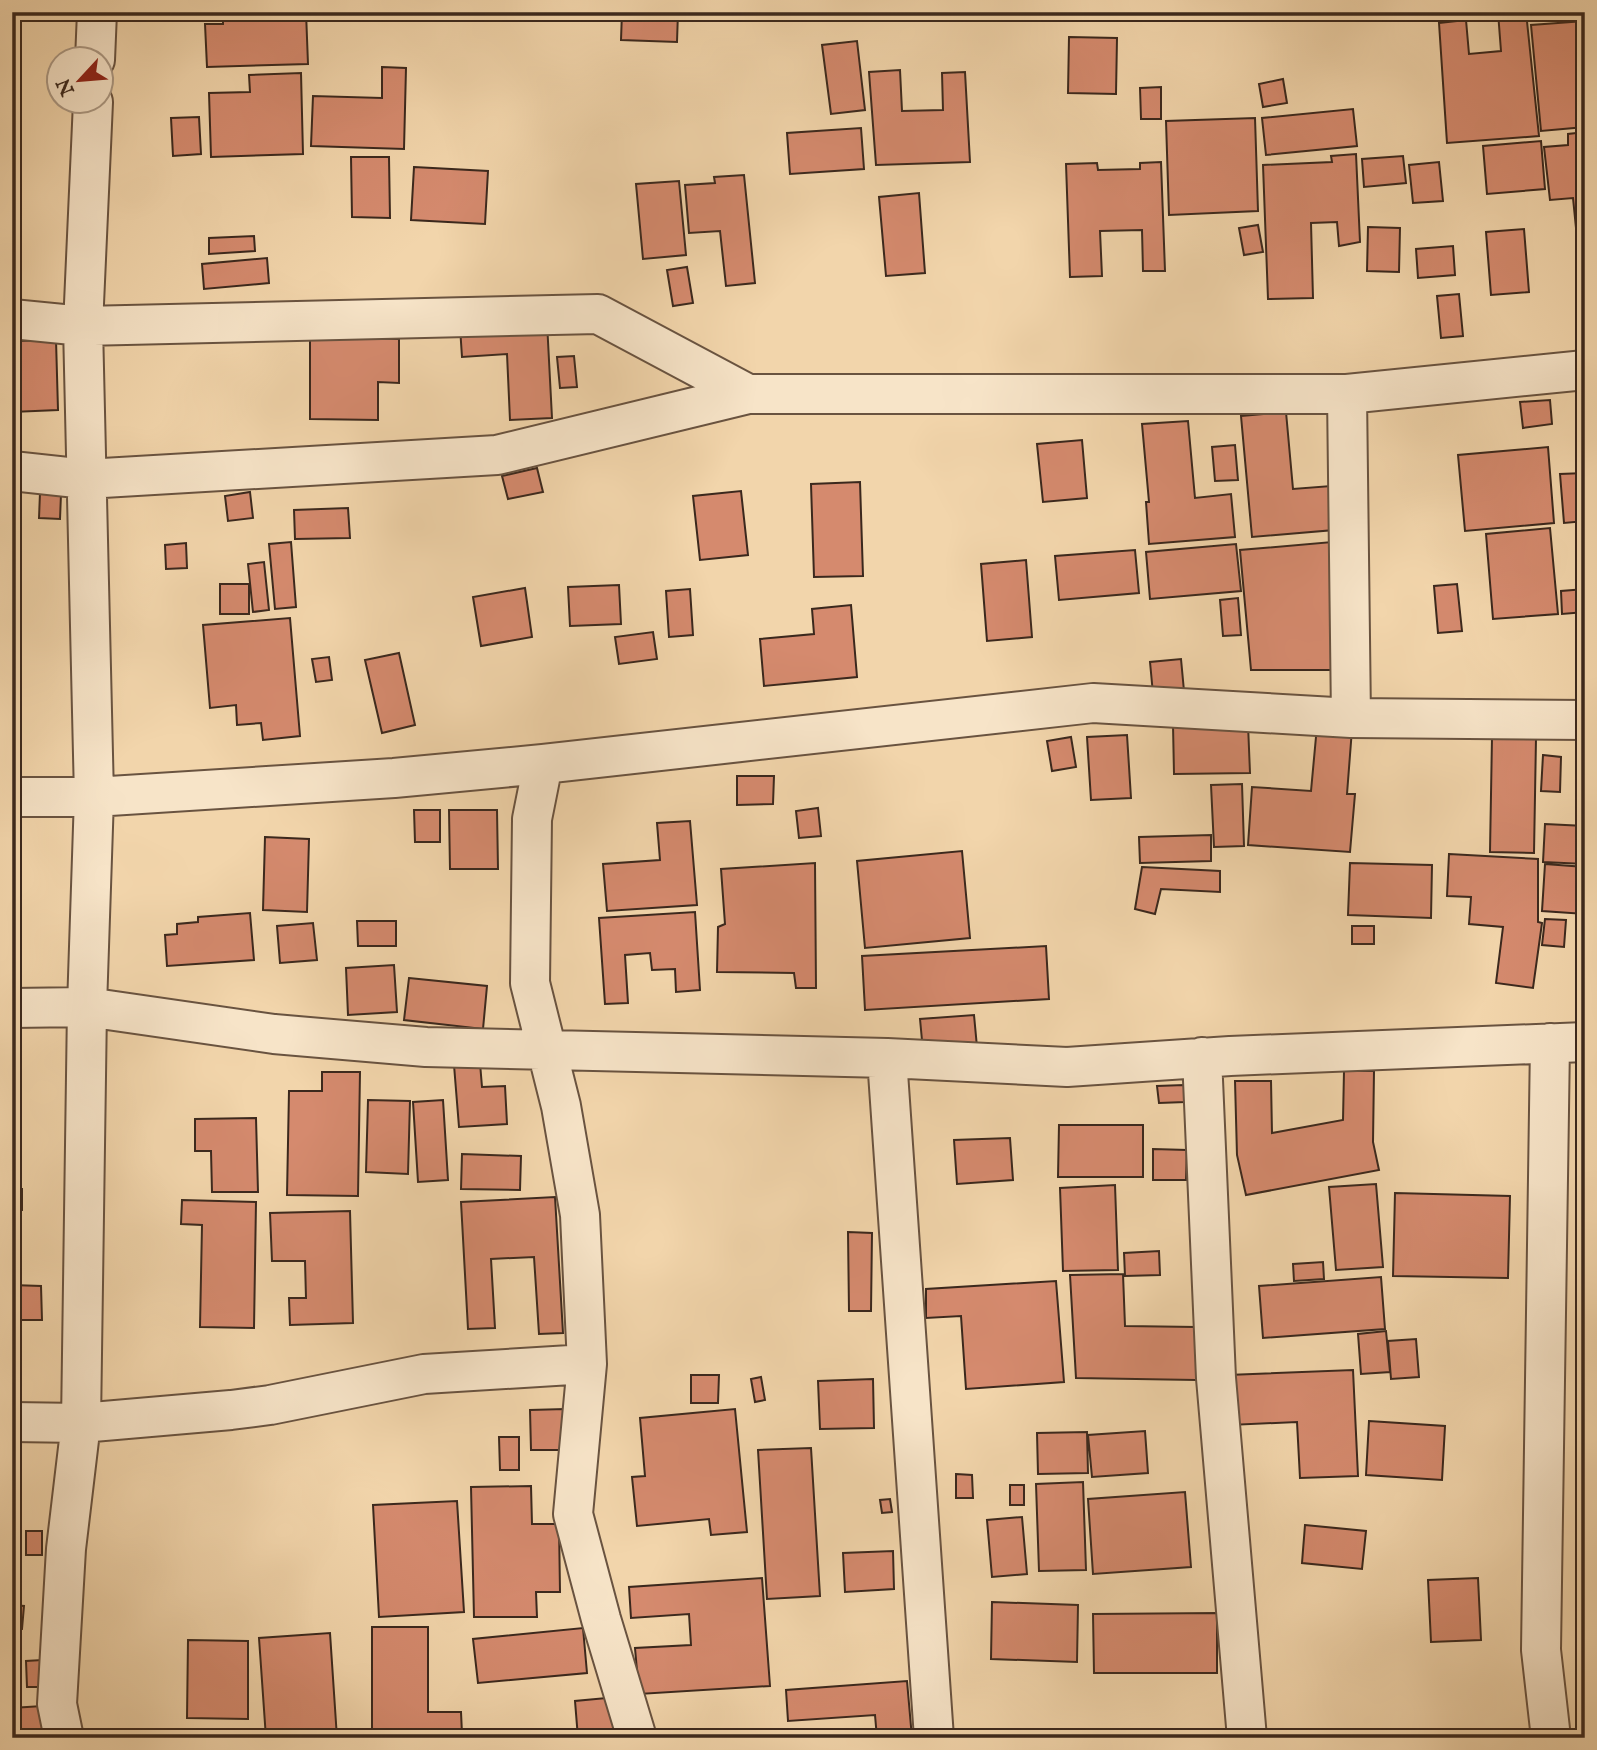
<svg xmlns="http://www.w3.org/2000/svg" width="1597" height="1750" viewBox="0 0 1597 1750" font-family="'IM FELL English',serif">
	<rect width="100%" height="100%" fill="#f2d5ab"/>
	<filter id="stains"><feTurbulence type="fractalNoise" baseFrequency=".00286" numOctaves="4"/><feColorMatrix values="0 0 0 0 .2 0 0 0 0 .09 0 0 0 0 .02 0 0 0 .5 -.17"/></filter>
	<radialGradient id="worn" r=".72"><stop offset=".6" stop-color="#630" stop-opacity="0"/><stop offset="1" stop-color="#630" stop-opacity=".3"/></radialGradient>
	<path fill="#d58a6e" stroke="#3b281d" stroke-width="2" d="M223,12H306L308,64L207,67L205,24H223Z
		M622,12H678L677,42L621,40Z
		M1498,12H1526L1539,136L1447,143L1439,23L1466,20L1469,54L1501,51Z
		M1585,21V127L1541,131L1531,25Z
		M1069,37L1117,38L1116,94L1068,93Z
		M857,41L865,110L831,114L822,45Z
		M382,67L406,68L404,149L311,146L313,96L382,98Z
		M900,70L902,111L943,110L942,73L965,72L970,162L876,165L869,72Z
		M301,73L303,154L211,157L209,93L250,92L249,75Z
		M1283,79L1287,103L1263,107L1259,84Z
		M1161,87V119H1141L1140,88Z
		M1353,109L1357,146L1266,155L1262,118Z
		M199,117L201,154L173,156L171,118Z
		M1255,118L1258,211L1169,215L1166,121Z
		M861,128L864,169L790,174L787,133Z
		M1585,132V227L1576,228L1573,198L1550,200L1544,147L1568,145V134Z
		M1541,141L1545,189L1487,194L1483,146Z
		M1356,154L1360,242L1339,246L1337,222L1311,223L1313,298L1268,299L1263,165L1332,162L1331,156Z
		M1403,156L1406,183L1364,187L1362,159Z
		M351,157H389L390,218L352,217Z
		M1161,162L1165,271H1143L1142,230L1100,231L1102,276L1070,277L1066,164L1097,163L1098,170L1140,169V163Z
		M1439,162L1443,201L1413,203L1409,165Z
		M414,167L488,171L485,224L411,220Z
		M744,175L755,283L726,286L720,231L689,233L685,185L715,183L714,177Z
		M679,181L686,255L643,259L636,184Z
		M919,193L925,273L886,276L879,197Z
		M1258,225L1263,252L1244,255L1239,228Z
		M1368,227L1400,228L1399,272L1367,271Z
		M1524,229L1529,292L1491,295L1486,232Z
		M254,236L255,251L209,254V238Z
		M1453,246L1455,275L1418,278L1416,249Z
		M267,258L269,283L204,289L202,264Z
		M687,267L693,303L673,306L667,270Z
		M1459,294L1463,336L1441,338L1437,296Z
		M547,322L552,418L510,420L507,354L462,357L460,327Z
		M310,337L399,339V383L378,382V420L310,419Z
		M56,340L58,410L12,412V341Z
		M574,356L577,387L560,388L557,357Z
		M1550,400L1552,424L1523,428L1520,402Z
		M1286,412L1293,489L1331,486L1334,530L1252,537L1241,416Z
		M1188,421L1195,498L1231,494L1235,537L1149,544L1146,502H1149L1142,424Z
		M1082,440L1087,498L1043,502L1037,444Z
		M1235,445L1238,480L1215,481L1212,447Z
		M1548,447L1554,523L1465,531L1458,455Z
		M537,468L543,492L508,499L502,476Z
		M1585,473V521L1564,523L1560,474Z
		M860,482L863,576L814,577L811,484Z
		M741,491L748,555L700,560L693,496Z
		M250,492L253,518L228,521L225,496Z
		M40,493L61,494L60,519L39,518Z
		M348,508L350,538L295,539L294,510Z
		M1550,528L1558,614L1493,619L1486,534Z
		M291,542L296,607L275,609L269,544Z
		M1332,542L1338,670H1251L1240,550Z
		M186,543L187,568L166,569L165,545Z
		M1236,544L1241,591L1150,599L1146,552Z
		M1135,550L1139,593L1059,600L1055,556Z
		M1026,560L1032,637L987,641L981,564Z
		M264,562L269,610L253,612L248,564Z
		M220,584H249V614H220Z
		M1457,584L1462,631L1438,633L1434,586Z
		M619,585L621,624L570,626L568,587Z
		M525,588L532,637L481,646L473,597Z
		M690,589L693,635L669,637L666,591Z
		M1585,589V612L1562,614L1561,591Z
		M1238,598L1241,635L1223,636L1220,600Z
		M851,605L857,677L764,686L760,639L814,634L812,609Z
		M290,618L300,736L263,740L261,723L237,725L236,705L210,708L203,625Z
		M653,632L657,659L619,664L615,637Z
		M399,653L415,725L382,733L365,660Z
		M329,657L332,680L316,682L312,659Z
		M1181,659L1184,691L1153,694L1150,662Z
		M1248,724L1250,773L1174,774L1173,725Z
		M1317,726L1352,729L1347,794H1355L1350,852L1248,845L1252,787L1311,791Z
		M1127,735L1131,798L1091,800L1087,737Z
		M1071,737L1076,767L1052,771L1047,741Z
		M1492,737L1536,738L1534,853L1490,852Z
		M1543,755L1561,757L1560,792L1541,791Z
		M737,776H774L773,804L737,805Z
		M1242,784L1244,846L1214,847L1211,785Z
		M818,808L821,836L799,838L796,811Z
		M414,810H440V842H415Z
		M449,810H497L498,869H450Z
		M690,821L697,905L607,911L603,864L660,860L657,823Z
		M1545,824L1585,826V864L1543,862Z
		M1211,835V861L1140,863L1139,837Z
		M265,837L309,839L307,912L263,910Z
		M962,851L970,938L865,948L857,861Z
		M1449,854L1538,859V922L1542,923L1533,988L1496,983L1503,927L1469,924L1471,897L1447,896Z
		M815,863L816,988H796L794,973L717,972L718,927L725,924L721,869Z
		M1350,863L1432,865L1431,918L1348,915Z
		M1545,864L1585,867V914L1542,911Z
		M1142,867L1220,871V892L1161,889L1155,914L1135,909Z
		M695,912L700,990L676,992L675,969L652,970L650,953L625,955L628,1003L605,1004L599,918Z
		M250,913L254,960L167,966L165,935L177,934V924L198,922V917Z
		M1545,919L1566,920L1564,947L1542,945Z
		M357,921H396V946H358Z
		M313,923L317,960L280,963L277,926Z
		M1352,926H1374V944H1352Z
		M1046,946L1049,999L865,1010L862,956Z
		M394,965L397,1012L348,1015L346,968Z
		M409,978L487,986L483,1029L404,1020Z
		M974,1015L977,1047L923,1051L920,1019Z
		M480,1063L482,1087L505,1086L507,1124L459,1127L454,1065Z
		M1344,1071H1374L1373,1142L1379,1170L1246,1195L1237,1155L1235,1081H1271L1272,1133L1343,1120Z
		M322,1072H360L358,1196L287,1195L289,1091H322Z
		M1184,1085L1185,1102L1159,1103L1157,1086Z
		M368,1100L410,1101L408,1174L366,1172Z
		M443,1100L448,1180L418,1182L413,1102Z
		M256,1118L258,1192H212L211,1151H195V1119Z
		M1059,1125H1143V1177H1058Z
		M1010,1138L1013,1180L957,1184L954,1140Z
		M1153,1149L1187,1150L1186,1180H1153Z
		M462,1154L521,1156L520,1190L461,1189Z
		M1376,1184L1383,1267L1336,1270L1329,1187Z
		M1115,1185L1118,1270L1063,1271L1060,1188Z
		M12,1189H22V1210H12Z
		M1395,1193L1510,1196L1508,1278L1393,1276Z
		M555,1197L563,1333L539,1334L534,1257L491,1259L495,1328L468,1329L461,1202Z
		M182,1200L256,1202L254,1328L200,1327L202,1225L181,1224Z
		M350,1211L353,1323L290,1325L289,1298H306L305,1261H272L270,1213Z
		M848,1232L872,1233L871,1311H849Z
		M1159,1251L1160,1275L1125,1276L1124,1253Z
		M1323,1262L1324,1279L1294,1281L1293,1264Z
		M1123,1274L1125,1326L1196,1327V1380L1076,1378L1070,1275Z
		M1381,1277L1385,1329L1263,1338L1259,1286Z
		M1056,1281L1064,1382L966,1389L961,1316L926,1318V1289Z
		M12,1285L41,1286L42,1320H12Z
		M1386,1331L1390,1372L1361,1374L1358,1334Z
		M1416,1339L1419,1377L1391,1379L1388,1341Z
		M1353,1370L1358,1476L1300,1478L1297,1422L1230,1425L1228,1375Z
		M691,1375H719L718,1403H691Z
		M761,1377L765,1400L755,1402L751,1379Z
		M873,1379L874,1428L820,1429L818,1381Z
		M565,1409V1450H531L530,1410Z
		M735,1409L747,1532L711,1535L709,1519L637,1526L632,1477L645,1476L640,1418Z
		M1369,1421L1445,1426L1442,1480L1366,1475Z
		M1145,1431L1148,1473L1092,1477L1088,1435Z
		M1087,1432L1088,1473L1038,1474L1037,1433Z
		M499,1437H519V1470H500Z
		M811,1448L820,1596L767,1599L758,1450Z
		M956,1474L972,1475L973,1498H956Z
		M1083,1482L1086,1570L1039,1571L1036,1484Z
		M1010,1485H1024V1505H1010Z
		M531,1486L532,1524H559L560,1592H536L537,1617H474L471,1487Z
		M1185,1492L1191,1567L1093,1574L1088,1499Z
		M890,1499L892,1512L882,1513L880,1500Z
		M457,1501L464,1612L379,1617L373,1505Z
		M1022,1517L1027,1574L992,1577L987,1520Z
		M1305,1525L1366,1531L1362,1569L1302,1563Z
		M26,1531H42V1555H26Z
		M893,1551L894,1589L845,1592L843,1553Z
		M762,1578L770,1686L639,1694L635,1648L691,1645L689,1614L631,1618L629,1587Z
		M1478,1578L1481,1640L1431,1642L1428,1580Z
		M992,1602L1078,1605L1077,1662L991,1659Z
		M12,1605L24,1606L22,1629L12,1628Z
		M1217,1613V1673H1094L1093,1614Z
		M372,1627H428V1712H461L462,1734L372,1733Z
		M583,1628L587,1673L478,1683L473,1639Z
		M330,1633L337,1738H266L259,1638Z
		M188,1640L248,1641V1719L187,1718Z
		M42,1660L43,1687H27L26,1661Z
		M907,1681L912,1738H877L875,1715L788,1721L786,1690Z
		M617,1697L620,1738H578L575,1701Z
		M42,1706L44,1738H13L12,1708Z"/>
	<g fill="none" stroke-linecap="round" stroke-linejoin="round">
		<defs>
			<path id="street" d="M95,60L97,12
				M12,319L83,326L598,314L748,394H1347L1585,370
				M1347,394L1351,718
				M12,471L86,479L497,455L748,394
				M543,764L532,819L530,983L561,1106L580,1215L587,1364L573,1514L601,1619L637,1738
				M12,797H94L394,778L543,764L1093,703L1351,718L1585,720
				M12,1008L87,1007L274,1034L426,1047L887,1058L1067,1067L1230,1056L1585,1042
				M1550,1043L1541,1650L1551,1738
				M1202,1057L1216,1378L1247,1738
				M887,1058L934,1738
				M12,1422L81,1423L231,1410L270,1405L424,1374L587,1364
				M64,1738L57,1704L66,1549L81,1423L87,1007L94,797L83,326L93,102"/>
		</defs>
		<use href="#street" stroke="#695340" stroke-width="42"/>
		<use href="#street" stroke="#f7e4c8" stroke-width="38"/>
	</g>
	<rect width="1597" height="1750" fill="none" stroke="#f2d5ab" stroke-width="42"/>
	<rect x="14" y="14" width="1569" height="1722" fill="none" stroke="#3b281d" stroke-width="3.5"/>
	<rect x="21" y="21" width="1555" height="1708" fill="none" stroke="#3b281d" stroke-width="2"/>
	<g transform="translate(80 80) rotate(244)"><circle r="33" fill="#f7e4c8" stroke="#ac9984" stroke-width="2"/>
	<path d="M0-5L12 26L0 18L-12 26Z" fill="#8f2418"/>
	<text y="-10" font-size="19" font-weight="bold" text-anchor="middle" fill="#3b281d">N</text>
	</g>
	<rect width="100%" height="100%" filter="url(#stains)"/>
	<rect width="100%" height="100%" fill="url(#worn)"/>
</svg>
